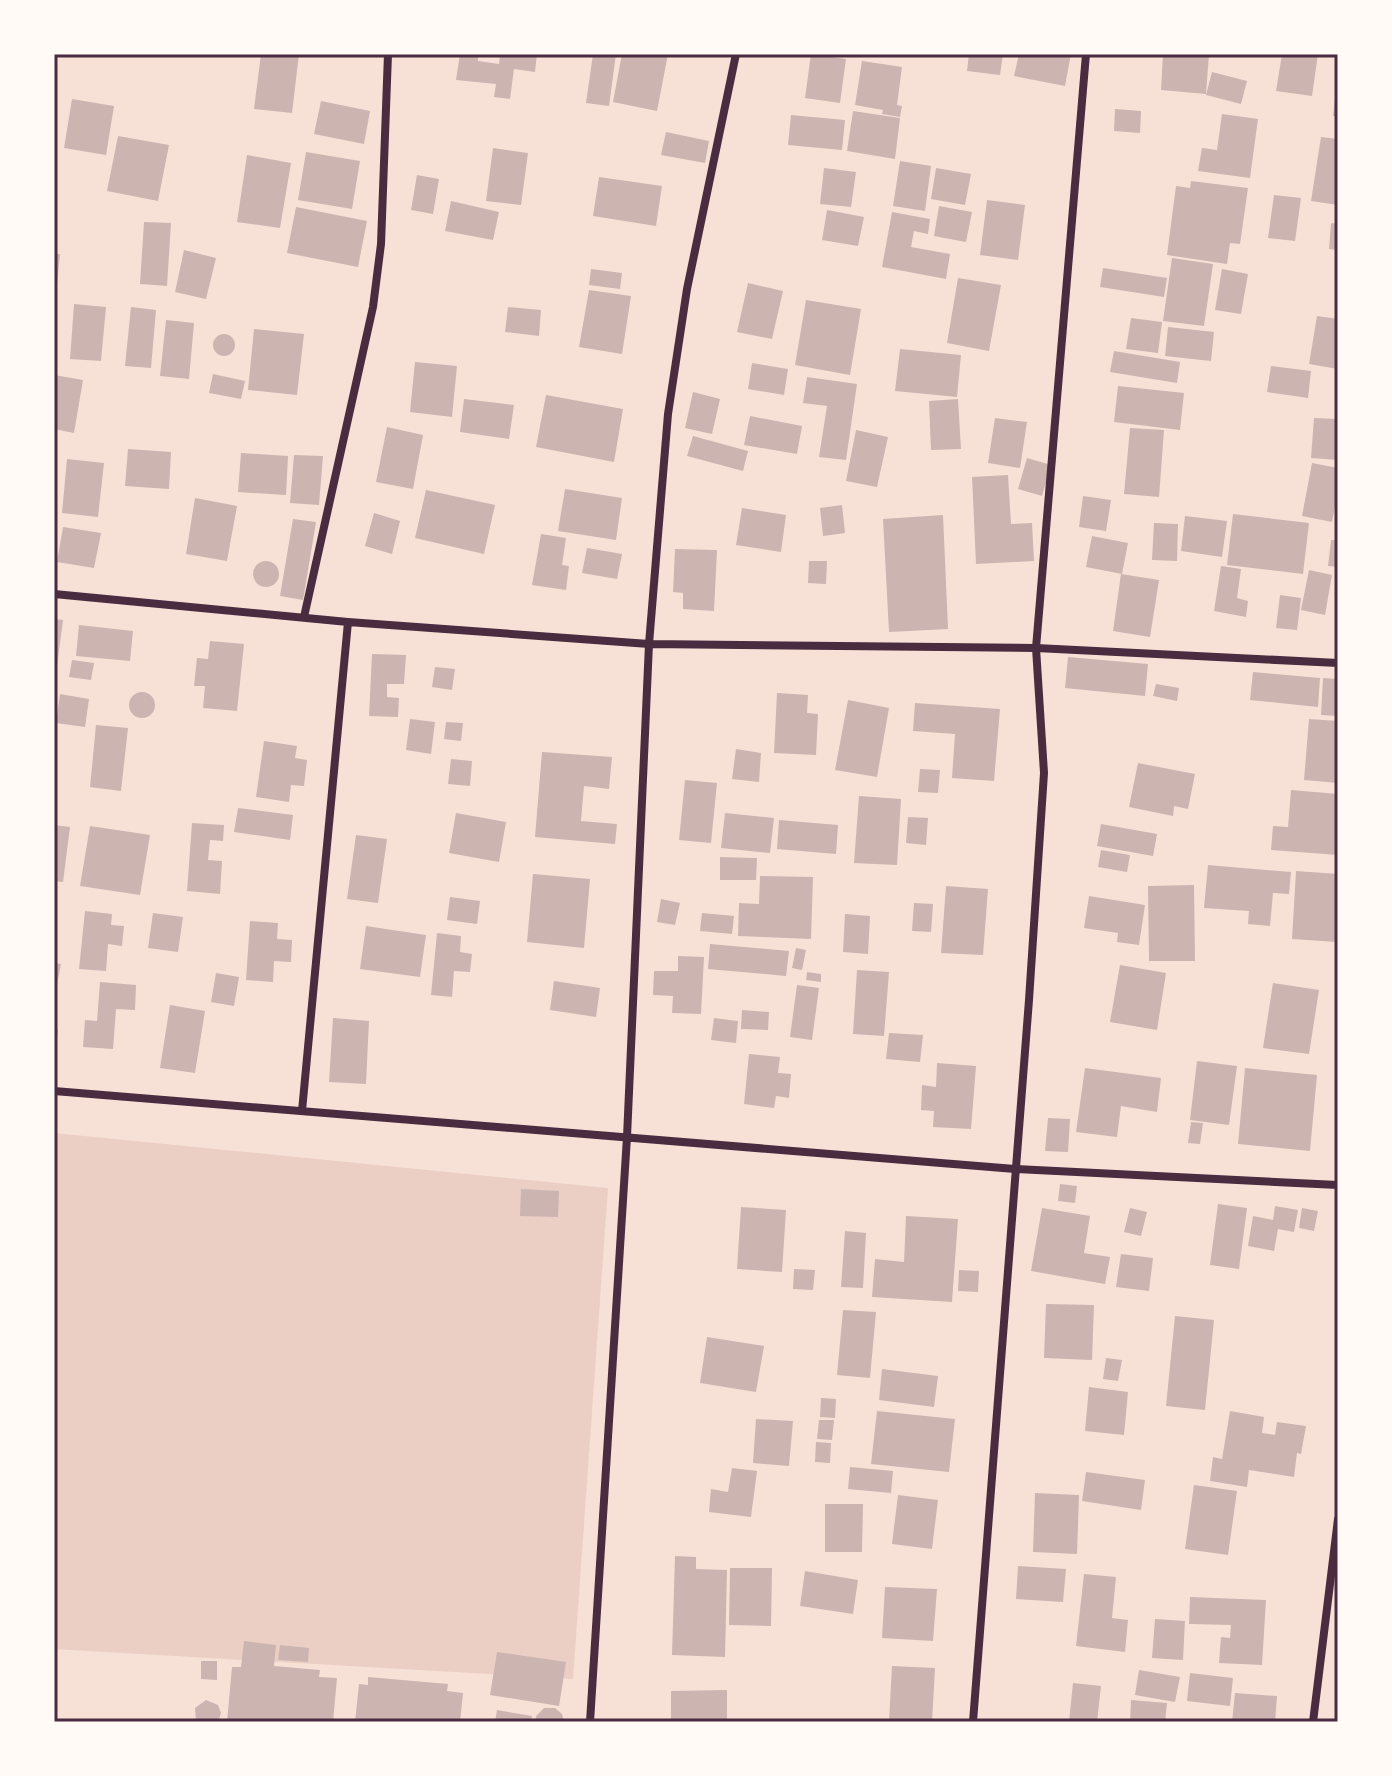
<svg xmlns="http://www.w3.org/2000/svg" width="1392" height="1776" viewBox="0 0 1392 1776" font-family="'Libre Baskerville',serif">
	<rect width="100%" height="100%" fill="#f7e1d7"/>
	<path fill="#ebcfc5" d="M54,1133L608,1188L573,1679L54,1649Z"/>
	<path fill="#ccb4b1" d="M261,54H299L292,113L254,109Z
		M460,54H478V61L499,64L500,54H537L535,72L514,69L510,99L494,97L496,84L456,80Z
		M593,54H616L609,106L586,103Z
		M622,54H668L657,111L613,102Z
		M811,54L846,59L840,103L805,98Z
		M969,54H1003L1000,75L967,71Z
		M1019,54H1071L1065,86L1014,76Z
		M1163,54H1209L1206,94L1161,90Z
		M1282,54H1318L1312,96L1276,91Z
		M862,61L902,67L897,105L902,106L900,117L882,114L883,110L855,105Z
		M1212,72L1247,81L1241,104L1206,95Z
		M1336,90L1338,91V116H1333Z
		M72,99L114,106L106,155L64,148Z
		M321,101L370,111L364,144L314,134Z
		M1115,109L1141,111L1140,133L1114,131Z
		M853,111L900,118L895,159L847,151Z
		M1222,114L1258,119L1250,178L1198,171L1202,148L1217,150Z
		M791,115L845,120L842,150L788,145Z
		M666,132L709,141L705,163L661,155Z
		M118,136L169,145L158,201L107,191Z
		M1321,137L1338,139V205L1311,201Z
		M493,148L528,153L521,205L486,201Z
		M306,152L360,161L352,209L298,200Z
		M247,155L291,163L280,228L237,222Z
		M900,161L931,166L925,211L893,206Z
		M824,168L856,172L851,207L820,204Z
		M936,168L971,174L965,205L931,199Z
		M417,175L439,179L433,214L411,210Z
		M599,177L662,186L656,226L593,216Z
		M1191,181L1248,188L1240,244L1230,243L1227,264L1167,255L1176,186L1190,188Z
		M1274,195L1301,198L1295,241L1268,238Z
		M987,200L1025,205L1018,260L980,255Z
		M451,201L499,212L493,240L445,231Z
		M939,206L972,212L966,242L934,236Z
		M296,207L367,221L358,267L287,253Z
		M827,210L864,217L858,246L822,240Z
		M892,212L930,219L928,234L914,231L911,247L950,254L946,279L882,267Z
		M144,222L171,223L167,286L140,284Z
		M1331,223L1338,224V250L1329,249Z
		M184,250L216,258L206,299L175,292Z
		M54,254H60L57,284H54Z
		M1172,258L1213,264L1204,326L1163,321Z
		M1103,268L1167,278L1164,297L1100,287Z
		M591,269L622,273L620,289L589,285Z
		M1222,269L1248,274L1241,314L1215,310Z
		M958,278L1001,285L989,351L947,343Z
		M748,283L783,291L772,339L737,332Z
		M589,290L631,296L622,354L579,347Z
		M806,300L861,309L850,375L795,365Z
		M74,304L106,307L101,361L70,359Z
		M131,307L156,310L151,368L125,366Z
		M508,307L541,310L539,336L505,332Z
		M1317,316L1338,319V369L1309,364Z
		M1131,318L1162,322L1158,353L1126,349Z
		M166,320L194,323L189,379L160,376Z
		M1168,327L1214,332L1211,361L1165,356Z
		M254,329L304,334L297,395L248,390Z
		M213 345a11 11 0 1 1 22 0a11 11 0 1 1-22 0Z
		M900,349L961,355L957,397L895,391Z
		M1114,351L1180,362L1177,383L1110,372Z
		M415,362L457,366L452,417L410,412Z
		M752,363L788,369L784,395L748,389Z
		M1271,366L1311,371L1308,398L1267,392Z
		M213,374L245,381L241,399L209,393Z
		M54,375L83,380L74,433L54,429Z
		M807,377L857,384L846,460L819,457L827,406L803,403Z
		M1118,386L1184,393L1180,430L1114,422Z
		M693,392L720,399L712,434L685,428Z
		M546,395L623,409L614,462L536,447Z
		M464,399L514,405L509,439L460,432Z
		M958,399L961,449L931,450L929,401Z
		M750,416L802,426L797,454L744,445Z
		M995,418L1027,422L1020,468L988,463Z
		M1314,418L1338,419V460L1311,458Z
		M387,427L423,435L413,489L376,482Z
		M1130,428L1164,430L1159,497L1124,494Z
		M856,430L888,437L877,487L846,481Z
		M693,436L748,451L743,471L687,456Z
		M128,449L171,452L169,489L125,486Z
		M241,453L288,456L286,495L238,492Z
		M294,455L323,456L319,505L290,503Z
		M1027,458L1051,465L1042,496L1018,489Z
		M67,459L104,463L98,517L62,513Z
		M1312,463L1338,468V491L1332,522L1302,516Z
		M1008,475L1011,524L1032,523L1034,561L976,564L972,477Z
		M565,489L622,498L616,540L558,531Z
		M426,490L495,505L484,554L415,538Z
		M1083,496L1111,500L1106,531L1079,527Z
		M195,498L237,506L227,561L186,554Z
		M842,505L845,533L823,536L820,508Z
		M742,508L786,515L781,552L736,545Z
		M374,513L400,521L392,554L365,546Z
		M1233,514L1309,523L1303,574L1227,565Z
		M943,515L948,629L889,632L883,519Z
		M1185,516L1227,521L1222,557L1181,551Z
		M293,519L316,522L303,600L280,596Z
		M1154,523L1178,524L1177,561L1152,560Z
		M63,527L101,533L94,568L57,562Z
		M541,534L566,538L562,565L569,566L566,590L532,585Z
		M1092,536L1128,543L1122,574L1086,567Z
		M1331,540H1338V567L1328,566Z
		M587,548L622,554L617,579L582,573Z
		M675,549L717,550L714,611L683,609V593L673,592Z
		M253 574a13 13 0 1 1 26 0a13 13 0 1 1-26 0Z
		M809,561H827L826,584L808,583Z
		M1221,566L1241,569L1237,598L1248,601L1246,617L1214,611Z
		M1309,570L1332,575L1325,615L1301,610Z
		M1121,574L1159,580L1150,637L1113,631Z
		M1280,595L1301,598L1297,630L1276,628Z
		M54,619L63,620L56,674L54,673Z
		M79,625L133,631L130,661L76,656Z
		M210,641L244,644L237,711L203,708L205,686H194L197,658L208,659Z
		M372,654L406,655L404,684H387V697L399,698L398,717L369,716Z
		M1068,657L1148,664L1145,696L1065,688Z
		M72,660L94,663L91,680L69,677Z
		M435,667L455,669L452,690L432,687Z
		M1253,672L1320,678L1318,707L1250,700Z
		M1323,678L1338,679V716L1321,715Z
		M1156,684L1179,688L1177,701L1153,696Z
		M129 705a13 13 0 1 1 26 0a13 13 0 1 1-26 0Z
		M777,693L808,695L807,713L818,714L816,755L774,753Z
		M60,694L89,699L85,727L56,723Z
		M848,700L889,708L877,777L835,770Z
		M915,703L1000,709L994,781L952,778L955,734L913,731Z
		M410,719L435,722L431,754L406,750Z
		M1309,719L1338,721V783L1304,780Z
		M446,722L463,723L461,741L444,739Z
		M96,725L128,728L121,791L90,787Z
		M264,741L297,746L295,758L307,760L304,786L291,785L289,802L256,797Z
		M736,749L761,753L759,782L732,779Z
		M542,752L612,757L609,789L584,786L581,821L617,824L615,844L535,837Z
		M451,759L472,761L470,786L448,784Z
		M1138,763L1195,774L1188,809L1174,806L1173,816L1129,807Z
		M920,769L940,770L938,793L918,792Z
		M685,780L717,783L711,843L679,840Z
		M1291,790L1338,794V855L1271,850L1273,826L1288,827Z
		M859,796L901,799L897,865L854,863Z
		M238,808L293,815L290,840L234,832Z
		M456,813L506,822L499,862L449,853Z
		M725,813L774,818L770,853L721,848Z
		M908,817L928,818L926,845L906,843Z
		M779,820L838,825L836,854L777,849Z
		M192,823L224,825L223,841L210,840L208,860L222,861L220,894L187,891Z
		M1101,824L1157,834L1153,856L1097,846Z
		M54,825L70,827L63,882L54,881Z
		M90,826L150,835L140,895L80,886Z
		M356,835L387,839L378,903L347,899Z
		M1101,850L1130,855L1127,872L1098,867Z
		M720,857L757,858L756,880H720Z
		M1208,865L1291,872L1289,894L1273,893L1270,926L1248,924L1249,911L1204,908Z
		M1296,871L1338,874L1337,942L1292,939Z
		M533,874L590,879L584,948L527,942Z
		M760,876L813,877L811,939L738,936L739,903L759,904Z
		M1194,885L1195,961H1149L1148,886Z
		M946,886L988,889L983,955L941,953Z
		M1089,896L1145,905L1139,945L1117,942L1118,933L1084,928Z
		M450,897L480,901L477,924L447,920Z
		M661,899L680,903L675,925L657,922Z
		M914,903L933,904L931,932L912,931Z
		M85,911L112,914L111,925L124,926L122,946L108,944L106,971L79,969Z
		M153,913L183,917L178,952L148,948Z
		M702,913L734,916L732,934L700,931Z
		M845,914L870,916L868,954L843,952Z
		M250,921L278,923L277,939L292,940L291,962L274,961L273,982L246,980Z
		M366,926L426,935L420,977L360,969Z
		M437,933L461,936L460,952L472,954L470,972L454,971L452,997L431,995Z
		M710,944L789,951L786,976L708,969Z
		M796,948L806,950L802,970L792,968Z
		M678,956L704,957L701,1014L672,1013L673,996L653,995L654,971H678Z
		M54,963L61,964L55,995H54Z
		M1120,965L1166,973L1157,1030L1110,1022Z
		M857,970L889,972L884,1036L853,1034Z
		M807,972L821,974V982L806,980Z
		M216,973L239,977L234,1006L211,1002Z
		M554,981L600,988L596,1017L550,1010Z
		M100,982L136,985L135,1010L116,1009L113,1049L83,1047L85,1020L97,1021Z
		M1273,983L1319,990L1309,1054L1263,1048Z
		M797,985L819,988L812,1040L790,1037Z
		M170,1005L205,1011L195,1073L160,1068Z
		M742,1010L769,1012L768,1030L741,1029Z
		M333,1018L369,1021L366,1084L329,1082Z
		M714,1018L738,1021L736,1043L711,1040Z
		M54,1028L58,1029L56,1051H54Z
		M889,1033L923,1035L920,1062L886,1059Z
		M749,1054L780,1057L778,1073L791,1074L789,1098L776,1096L774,1108L744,1104Z
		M1197,1061L1237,1066L1229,1125L1190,1120Z
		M937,1063L976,1066L971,1129L933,1127L934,1111L921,1110L922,1085L936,1087Z
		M1085,1068L1161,1078L1157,1112L1121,1106L1117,1137L1076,1132Z
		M1245,1068L1317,1075L1310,1151L1238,1144Z
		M1048,1118L1070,1119L1068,1152L1045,1151Z
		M1191,1122L1203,1123L1200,1144L1188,1143Z
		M1060,1184L1077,1186L1075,1203L1058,1201Z
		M521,1189L559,1191L558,1217L520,1216Z
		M1218,1204L1247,1208L1239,1269L1210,1265Z
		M1275,1206L1298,1210L1294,1232L1278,1229L1274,1251L1248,1246L1253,1216L1273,1220Z
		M741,1207L786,1210L782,1272L737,1269Z
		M1042,1208L1090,1216L1084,1253L1110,1257L1105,1284L1031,1271Z
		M1130,1208L1147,1212L1141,1236L1124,1232Z
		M1302,1208L1318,1211L1314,1231L1299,1228Z
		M906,1216L958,1219L952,1302L872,1297L875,1259L904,1262Z
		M845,1231L866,1233L863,1288L841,1287Z
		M1121,1254L1153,1258L1149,1291L1116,1287Z
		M794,1269L815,1270L813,1290L793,1289Z
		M959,1270L979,1271L978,1292L958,1291Z
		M1046,1304L1094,1305L1092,1360L1044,1358Z
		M843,1310L876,1312L870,1378L837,1375Z
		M1175,1316L1214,1320L1205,1410L1166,1406Z
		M707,1337L764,1346L756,1392L700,1383Z
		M1106,1358L1122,1360L1118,1381L1103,1379Z
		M882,1369L938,1376L934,1407L879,1400Z
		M1089,1387L1128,1392L1124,1435L1085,1431Z
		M821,1398L836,1399L835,1418L820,1417Z
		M877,1411L955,1419L949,1472L871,1464Z
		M1230,1411L1264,1417L1262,1433L1275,1435L1277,1422L1306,1426L1301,1454L1297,1453L1294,1477L1249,1470L1247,1487L1210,1481L1213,1457L1222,1459Z
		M756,1419L793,1421L789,1466L753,1463Z
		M819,1420H834L832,1440L817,1439Z
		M816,1442L831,1443L830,1463L815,1462Z
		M850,1467L893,1471L891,1493L848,1489Z
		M732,1468L757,1471L751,1517L709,1512L711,1489L728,1492Z
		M1086,1472L1145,1480L1141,1510L1082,1501Z
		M1194,1485L1237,1491L1228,1555L1185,1549Z
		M1035,1493L1079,1495L1077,1554L1033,1552Z
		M898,1495L938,1500L932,1549L892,1544Z
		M825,1504H863L862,1552H825Z
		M675,1556L696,1557V1569L727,1570L725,1657L672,1655Z
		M1018,1566L1066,1569L1063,1602L1016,1599Z
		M730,1568H772L771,1626L729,1625Z
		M805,1571L858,1580L853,1614L800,1606Z
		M1084,1574L1116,1577L1112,1618L1128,1620L1125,1652L1076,1646Z
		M885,1587L937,1589L933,1641L882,1638Z
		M1190,1597L1266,1600L1262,1665L1219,1663L1221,1637L1230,1638L1231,1625L1189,1624Z
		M1155,1619L1185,1621L1183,1660L1152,1658Z
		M244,1641L276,1645L274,1666L320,1670L319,1677L337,1678L333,1722H227L232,1667H241Z
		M280,1645L309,1648L308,1662L278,1660Z
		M497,1652L566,1662L559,1706L490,1695Z
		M201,1661H217V1680L201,1679Z
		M892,1666L935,1668L932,1722H889Z
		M1139,1670L1180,1677L1175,1702L1135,1695Z
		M1190,1673L1233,1678L1230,1706L1187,1701Z
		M368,1677L448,1684L447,1691L463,1693L460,1722H355L359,1684L368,1685Z
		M1073,1683L1101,1686L1097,1722H1069Z
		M727,1690V1722H671V1691Z
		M1235,1693L1277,1696L1275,1722H1232Z
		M206,1700L218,1705L221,1713L218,1722L196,1721L195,1708Z
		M1131,1700L1167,1703L1165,1722H1130Z
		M544,1708H555L562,1714L564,1722H534L537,1715Z
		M497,1710L532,1716L531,1722H495Z"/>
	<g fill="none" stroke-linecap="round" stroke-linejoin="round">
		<path stroke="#4a2c40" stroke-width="8" d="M54,594L348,622L649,644L1036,648L1338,663
			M304,617L373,307L381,244L388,54
			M54,1091L1015,1169L1338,1185
			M302,1111L348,622
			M590,1722L627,1137L649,644L668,414L687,289L736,54
			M973,1722L1029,1000L1044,773L1036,648L1086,54
			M1313,1722L1338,1519"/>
	</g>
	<rect width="1392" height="1776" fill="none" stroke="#fffaf5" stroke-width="112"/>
	<rect x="56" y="56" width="1280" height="1664" fill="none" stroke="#4a2c40" stroke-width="3"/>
</svg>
